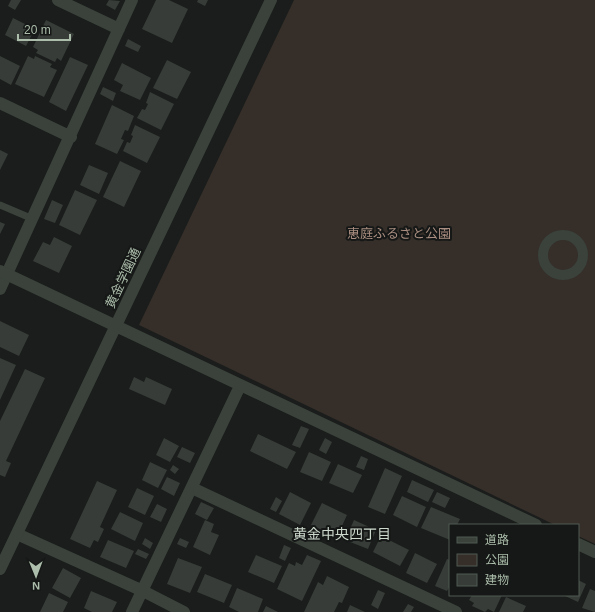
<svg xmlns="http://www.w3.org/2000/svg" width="595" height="612" viewBox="0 0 595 612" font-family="Arial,'Noto Sans JP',sans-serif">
	<rect width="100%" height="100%" fill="#1a1d1b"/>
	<path fill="#352e29" d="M294,0H595V544L578,536V525H555L139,325Z"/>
	<path fill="#373c38" d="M11,0H21L15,10L8,6Z
		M109,0L120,1L115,10L106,5Z
		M156,0H169L188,9L172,43L142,29Z
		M198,0H208L205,6L197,2Z
		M13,18L35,29L26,46L5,35Z
		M46,20L74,34L61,61L57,58L55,62L36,53L38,50L33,47Z
		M128,39L141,46L138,52L125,46Z
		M0,56L20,66L11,85L0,79Z
		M28,56L34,59L35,56L52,64L50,67L57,70L44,97L15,84Z
		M70,57L88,65L66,111L49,102Z
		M167,60L191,72L177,99L153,88Z
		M122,63L151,78L140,100L120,91L123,85L114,80Z
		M103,87L116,93L113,101L100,94Z
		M150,92L174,104L161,130L137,118L142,109L145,110L148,104L146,103Z
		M112,105L134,116L128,131L125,130L121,139L124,140L117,154L95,144Z
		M135,125L160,137L147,163L123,151L127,142L130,143L133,136L131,135Z
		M0,150L8,154L0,170Z
		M120,161L141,171L124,207L103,197Z
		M89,165L108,173L99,194L80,185Z
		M75,190L97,200L80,235L59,225Z
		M52,200L63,205L55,223L44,219Z
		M0,222L5,224L0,234Z
		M54,237L72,246L59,273L33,261L43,242L50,245Z
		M0,321L29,335L19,356L0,347Z
		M0,358L16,365L0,400Z
		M25,369L45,378L6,461L11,463L5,477L0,475V421Z
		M134,377L144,382L146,377L172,389L165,405L129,389Z
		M301,426L309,429L300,448L292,445Z
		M258,434L296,452L287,469L250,451Z
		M164,438L179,446L170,462L156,455Z
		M325,438L332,442L326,454L319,450Z
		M182,447L195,453L190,463L177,457Z
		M309,452L331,462L322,481L300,472Z
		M361,456L368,459L364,470L356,467Z
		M150,462L167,470L158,488L142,480Z
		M338,464L362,475L353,493L329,483Z
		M173,465L179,469L175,474L170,470Z
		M385,468L402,476L385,514L368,507Z
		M167,477L180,483L174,496L161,489Z
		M412,480L434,490L428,502L407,492Z
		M97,481L117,490L100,527L104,529L98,542L94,540L90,548L70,539Z
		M137,488L154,496L145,515L128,507Z
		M290,492L311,503L300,525L279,514Z
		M437,492L450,498L445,508L432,502Z
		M402,496L426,507L417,527L393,515Z
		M276,497L282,501L276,512L270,509Z
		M201,502L214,508L207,520L195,514Z
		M322,503L347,515L337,537L311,525Z
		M157,504L167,509L161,522L150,517Z
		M431,507L460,519L457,525H450V540L421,528Z
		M120,512L143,523L135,541L111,529Z
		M205,520L214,524L211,532L219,535L210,555L193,547Z
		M354,520L376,530L368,549L345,540Z
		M381,536L409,550L400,566L373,552Z
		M145,538L153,543L150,549L142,544Z
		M180,538L189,542L186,548L177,544Z
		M108,540L134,551L126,568L100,557Z
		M284,545L291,548L285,561L279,558Z
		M138,549L149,554L146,559L135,554Z
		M415,553L437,564L427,583L406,573Z
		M256,555L282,566L274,583L248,572Z
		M307,555L321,561L302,601L277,589L289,563L295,566L296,562L302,565Z
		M178,558L202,567L190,593L167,584Z
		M447,559L450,560V586L447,591L435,586Z
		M63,568L81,578L70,598L52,588Z
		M205,574L232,585L224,603L197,592Z
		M327,576L349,587L342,603L339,602L334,612H304L318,582L323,585Z
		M578,580L586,584L578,602L563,595H578Z
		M237,588L263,599L258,612H239L229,607Z
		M590,589L595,591V612L582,608Z
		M378,590L385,593L378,609L371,605Z
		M91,591L117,602L112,612H92L84,608Z
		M49,593L68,602L63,612H40Z
		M472,595H502L494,612L488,609L485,612L472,606L474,603L469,600Z
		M506,597L526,606L523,612H499Z
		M408,604L414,607L411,612H403Z
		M350,605L365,612H347Z
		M266,606L278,612H263Z"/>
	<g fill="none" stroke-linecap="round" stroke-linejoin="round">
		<path stroke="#3a423b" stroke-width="7" d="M0,205L33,219"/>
		<path stroke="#3a423b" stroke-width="10" d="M543 255a20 20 0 1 1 40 0a20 20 0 1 1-40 0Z"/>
		<path stroke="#3a423b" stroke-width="12" d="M58,0L119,29
			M0,103L71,137
			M0,289L132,0
			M192,488L456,612
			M17,534L143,591L184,612
			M132,612L240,386"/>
		<path stroke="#3a423b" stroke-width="12" d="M0,271L536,525
			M578,544L595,552
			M0,569L271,0"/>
	</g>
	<g text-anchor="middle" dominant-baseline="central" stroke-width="4" stroke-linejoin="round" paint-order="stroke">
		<g font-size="13" fill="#aa8e81" stroke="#151816">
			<text x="399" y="233">恵庭ふるさと公園</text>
		</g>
		<g font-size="13" fill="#acbdab" stroke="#151816">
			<text transform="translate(123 278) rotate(-65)">黄金学園通</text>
		</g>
		<g font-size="14" fill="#cdd9cd" stroke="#151816">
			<text x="342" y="534">黄金中央四丁目</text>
		</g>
	</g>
	<rect x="449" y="524" width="130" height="72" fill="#151816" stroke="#515a52"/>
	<rect x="457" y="537" width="20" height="6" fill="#3a423b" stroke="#515a52"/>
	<text x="485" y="544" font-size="12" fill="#acbdab">道路</text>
	<rect x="457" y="554" width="20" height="12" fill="#352e29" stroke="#515a52"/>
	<text x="485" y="564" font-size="12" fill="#acbdab">公園</text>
	<rect x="457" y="574" width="20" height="12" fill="#373c38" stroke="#515a52"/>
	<text x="485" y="584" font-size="12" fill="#acbdab">建物</text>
	<g transform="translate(36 576) rotate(179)" stroke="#151816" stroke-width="3" paint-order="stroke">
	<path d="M0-3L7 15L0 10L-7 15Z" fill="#acbdab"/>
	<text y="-6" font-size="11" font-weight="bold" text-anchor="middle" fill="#acbdab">N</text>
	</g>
	<path d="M18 34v6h52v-6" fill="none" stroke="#acbdab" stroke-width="2"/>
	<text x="24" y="34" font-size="12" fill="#acbdab" stroke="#151816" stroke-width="3" paint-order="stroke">20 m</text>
</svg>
